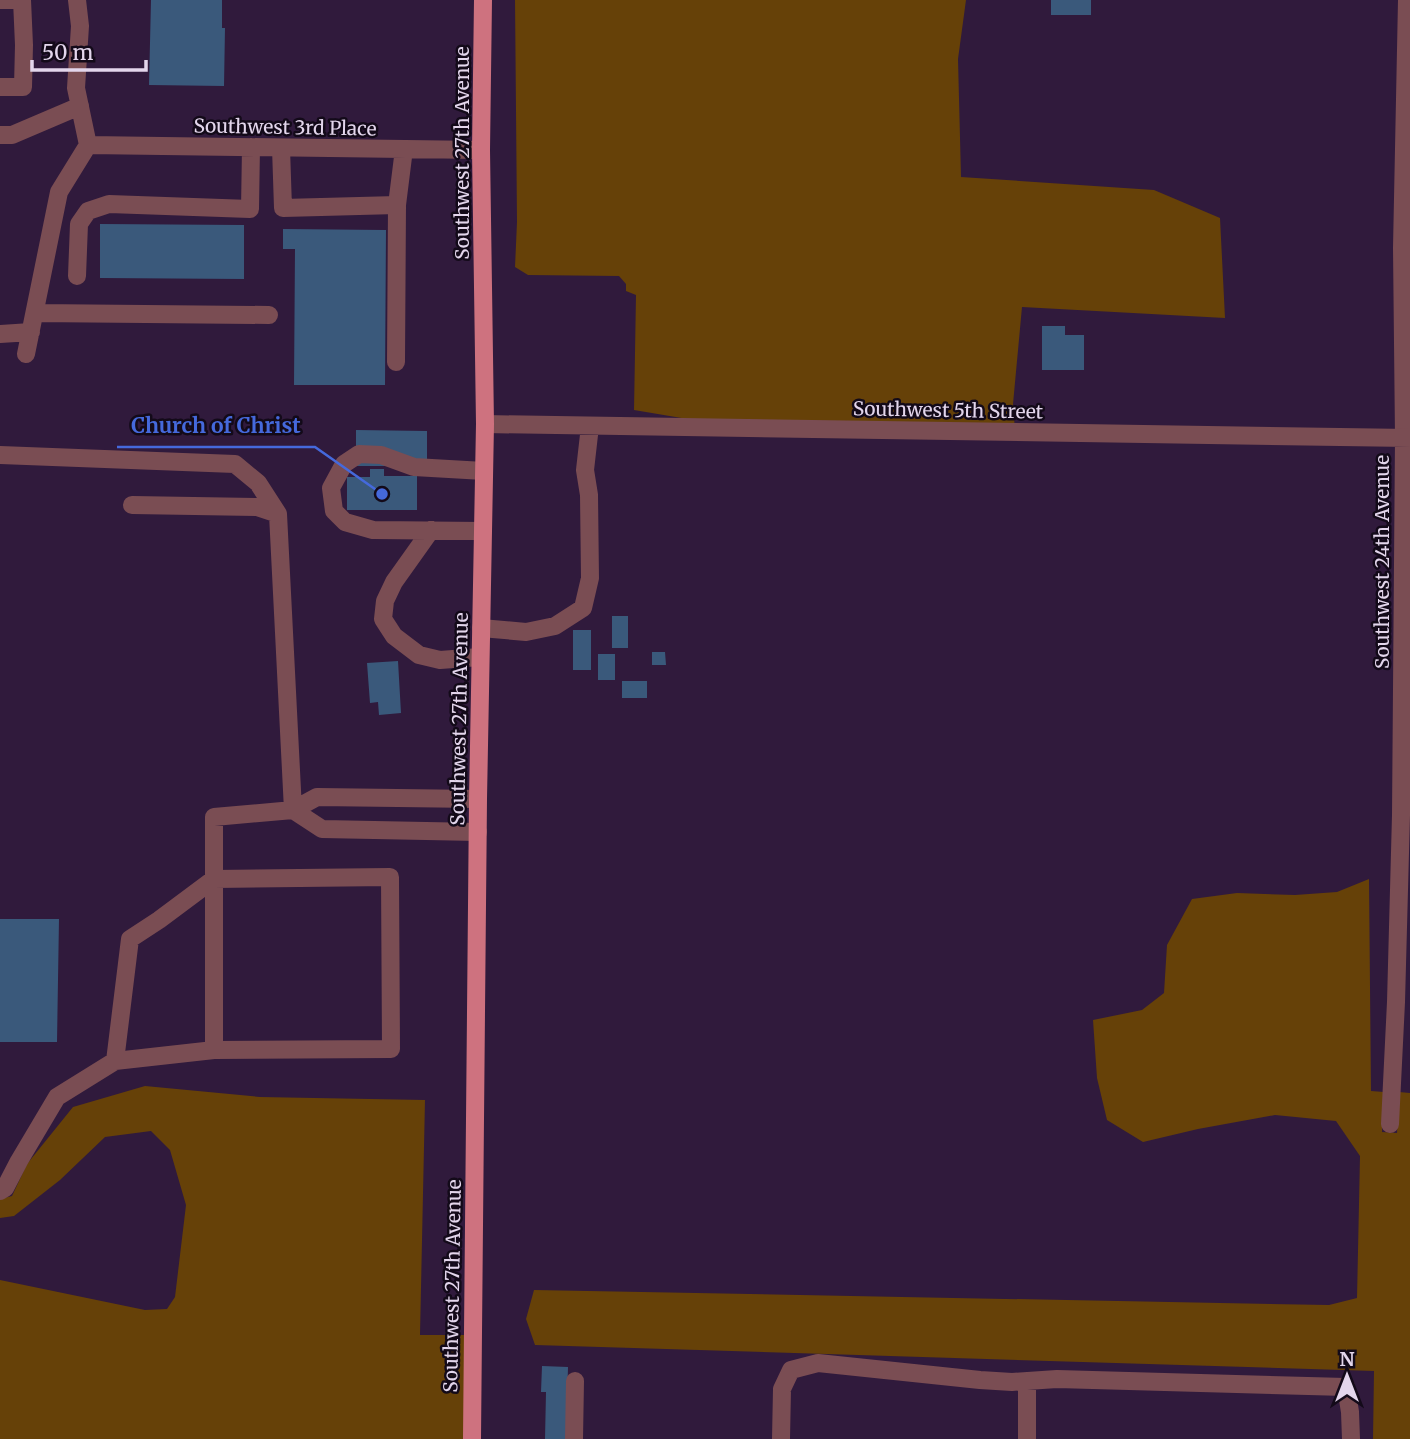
<svg xmlns="http://www.w3.org/2000/svg" width="1410" height="1439" viewBox="0 0 1410 1439" font-family="Merriweather,serif">
	<rect width="100%" height="100%" fill="#301a3c"/>
	<path fill="#664108" d="M515,0H966L958,59L961,177L1154,190L1220,218L1225,318L1022,307L1013,404L1015,431L723,425L634,410L636,295L626,291V284L619,276L528,275L515,267L517,222Z
		M1369,879L1371,1091L1384,1092L1382,1132L1397,1133L1399,1092L1410,1093V1439H1373L1374,1371L535,1345L526,1319L534,1290L1329,1305L1357,1298L1360,1156L1336,1121L1275,1115L1198,1129L1143,1142L1107,1120L1097,1078L1093,1020L1142,1010L1164,993L1167,945L1192,899L1237,893L1295,895L1337,892Z
		M145,1086L260,1097L425,1100L420,1335H465L464,1439H0V1280L145,1310L167,1309L175,1297L186,1205L170,1150L151,1131L105,1137L60,1180L14,1216L0,1218V1199L12,1196L27,1164L73,1107Z"/>
	<path fill="#3a597b" d="M151,0H222V28H225L224,86L149,85Z
		M1051,0H1091V15H1051Z
		M100,224L244,225V279L100,278Z
		M283,229L386,230L385,385H294L295,249H283Z
		M1042,326H1065V335H1084V370H1042Z
		M356,430L427,431V466H356Z
		M370,469H384V476H417V510H347V477H370Z
		M612,616H628V648H612Z
		M573,630H591V670H573Z
		M652,652H665L666,665H652Z
		M598,654H615V680H598Z
		M398,661L401,713L379,715L378,702L370,703L367,663Z
		M622,681H647V698H622Z
		M0,919H59L57,1042H0Z
		M542,1366L568,1367L566,1439H545L546,1392H541Z"/>
	<g fill="none" stroke-linecap="round" stroke-linejoin="round">
		<path stroke="#7a4d53" stroke-width="18" d="M0,0H22L24,45L23,87H0
			M0,135H12L80,106
			M88,145L481,150
			M281,148L283,208L397,205L404,149
			M77,276L79,224L88,211L109,204L250,209L251,147
			M35,313L269,315
			M0,334L31,332
			M26,354L59,192L88,145L76,88L80,26L77,0
			M396,362L397,205
			M485,424L1410,438
			M0,455L235,464L258,483L278,514L293,810
			M132,505L257,507L278,514
			M431,530L394,582L385,601L383,619L394,636L419,655L440,660L480,657
			M483,531L373,530L345,522L334,511L331,488L344,464L359,454L381,455L414,467L484,471
			M481,628L526,632L555,626L583,608L590,578L589,495L585,470L590,426
			M293,810L322,829L478,832
			M115,1061L130,939L159,920L214,879L390,877L391,1049L214,1050
			M1390,1124L1396,1002L1401,815L1404,438L1402,248L1407,0
			M0,1191L5,1188L19,1161L57,1097L115,1061L214,1050V817L293,810L317,797L478,799
			M574,1439L575,1381
			M781,1439L782,1389L791,1370L818,1363L980,1380L1012,1382L1057,1379L1346,1387L1350,1412L1351,1439
			M1027,1439V1381"/>
		<path stroke="#ce727f" stroke-width="18" d="M472,1439L478,799L485,424L481,150L483,0"/>
	</g>
	<g text-anchor="middle" dominant-baseline="central" stroke-width="5" stroke-linejoin="round" paint-order="stroke">
		<g font-size="19" fill="#e3d6ec" stroke="#130a19">
			<text transform="translate(285 127) rotate(1)">Southwest 3rd Place</text>
			<text transform="translate(462 153) rotate(-90)">Southwest 27th Avenue</text>
			<text transform="translate(948 410) rotate(1)">Southwest 5th Street</text>
			<text transform="translate(1382 562) rotate(-90)">Southwest 24th Avenue</text>
			<text transform="translate(459 719) rotate(-89)">Southwest 27th Avenue</text>
			<text transform="translate(452 1286) rotate(-89)">Southwest 27th Avenue</text>
		</g>
	</g>
	<path fill="none" stroke="#4569dc" stroke-width="2.5" d="M382 494L315 447H117"/>
	<circle fill="#4569dc" stroke="#130a19" stroke-width="2.5" cx="382" cy="494" r="7"/>
	<g font-size="21" text-anchor="middle" font-weight="bold" fill="#4569dc" stroke="#130a19" stroke-width="5" stroke-linejoin="round" paint-order="stroke">
		<text x="216" y="433">Church of Christ</text>
	</g>
	<g transform="translate(1347 1376)" stroke="#130a19" stroke-width="5" paint-order="stroke">
	<path d="M0-5L12 26L0 18L-12 26Z" fill="#e3d6ec"/>
	<text y="-10" font-size="19" font-weight="bold" text-anchor="middle" fill="#e3d6ec">N</text>
	</g>
	<path d="M32 60v10h114v-10" fill="none" stroke="#e3d6ec" stroke-width="3.5"/>
	<text x="42" y="60" font-size="21" fill="#e3d6ec" stroke="#130a19" stroke-width="5" paint-order="stroke">50 m</text>
</svg>
